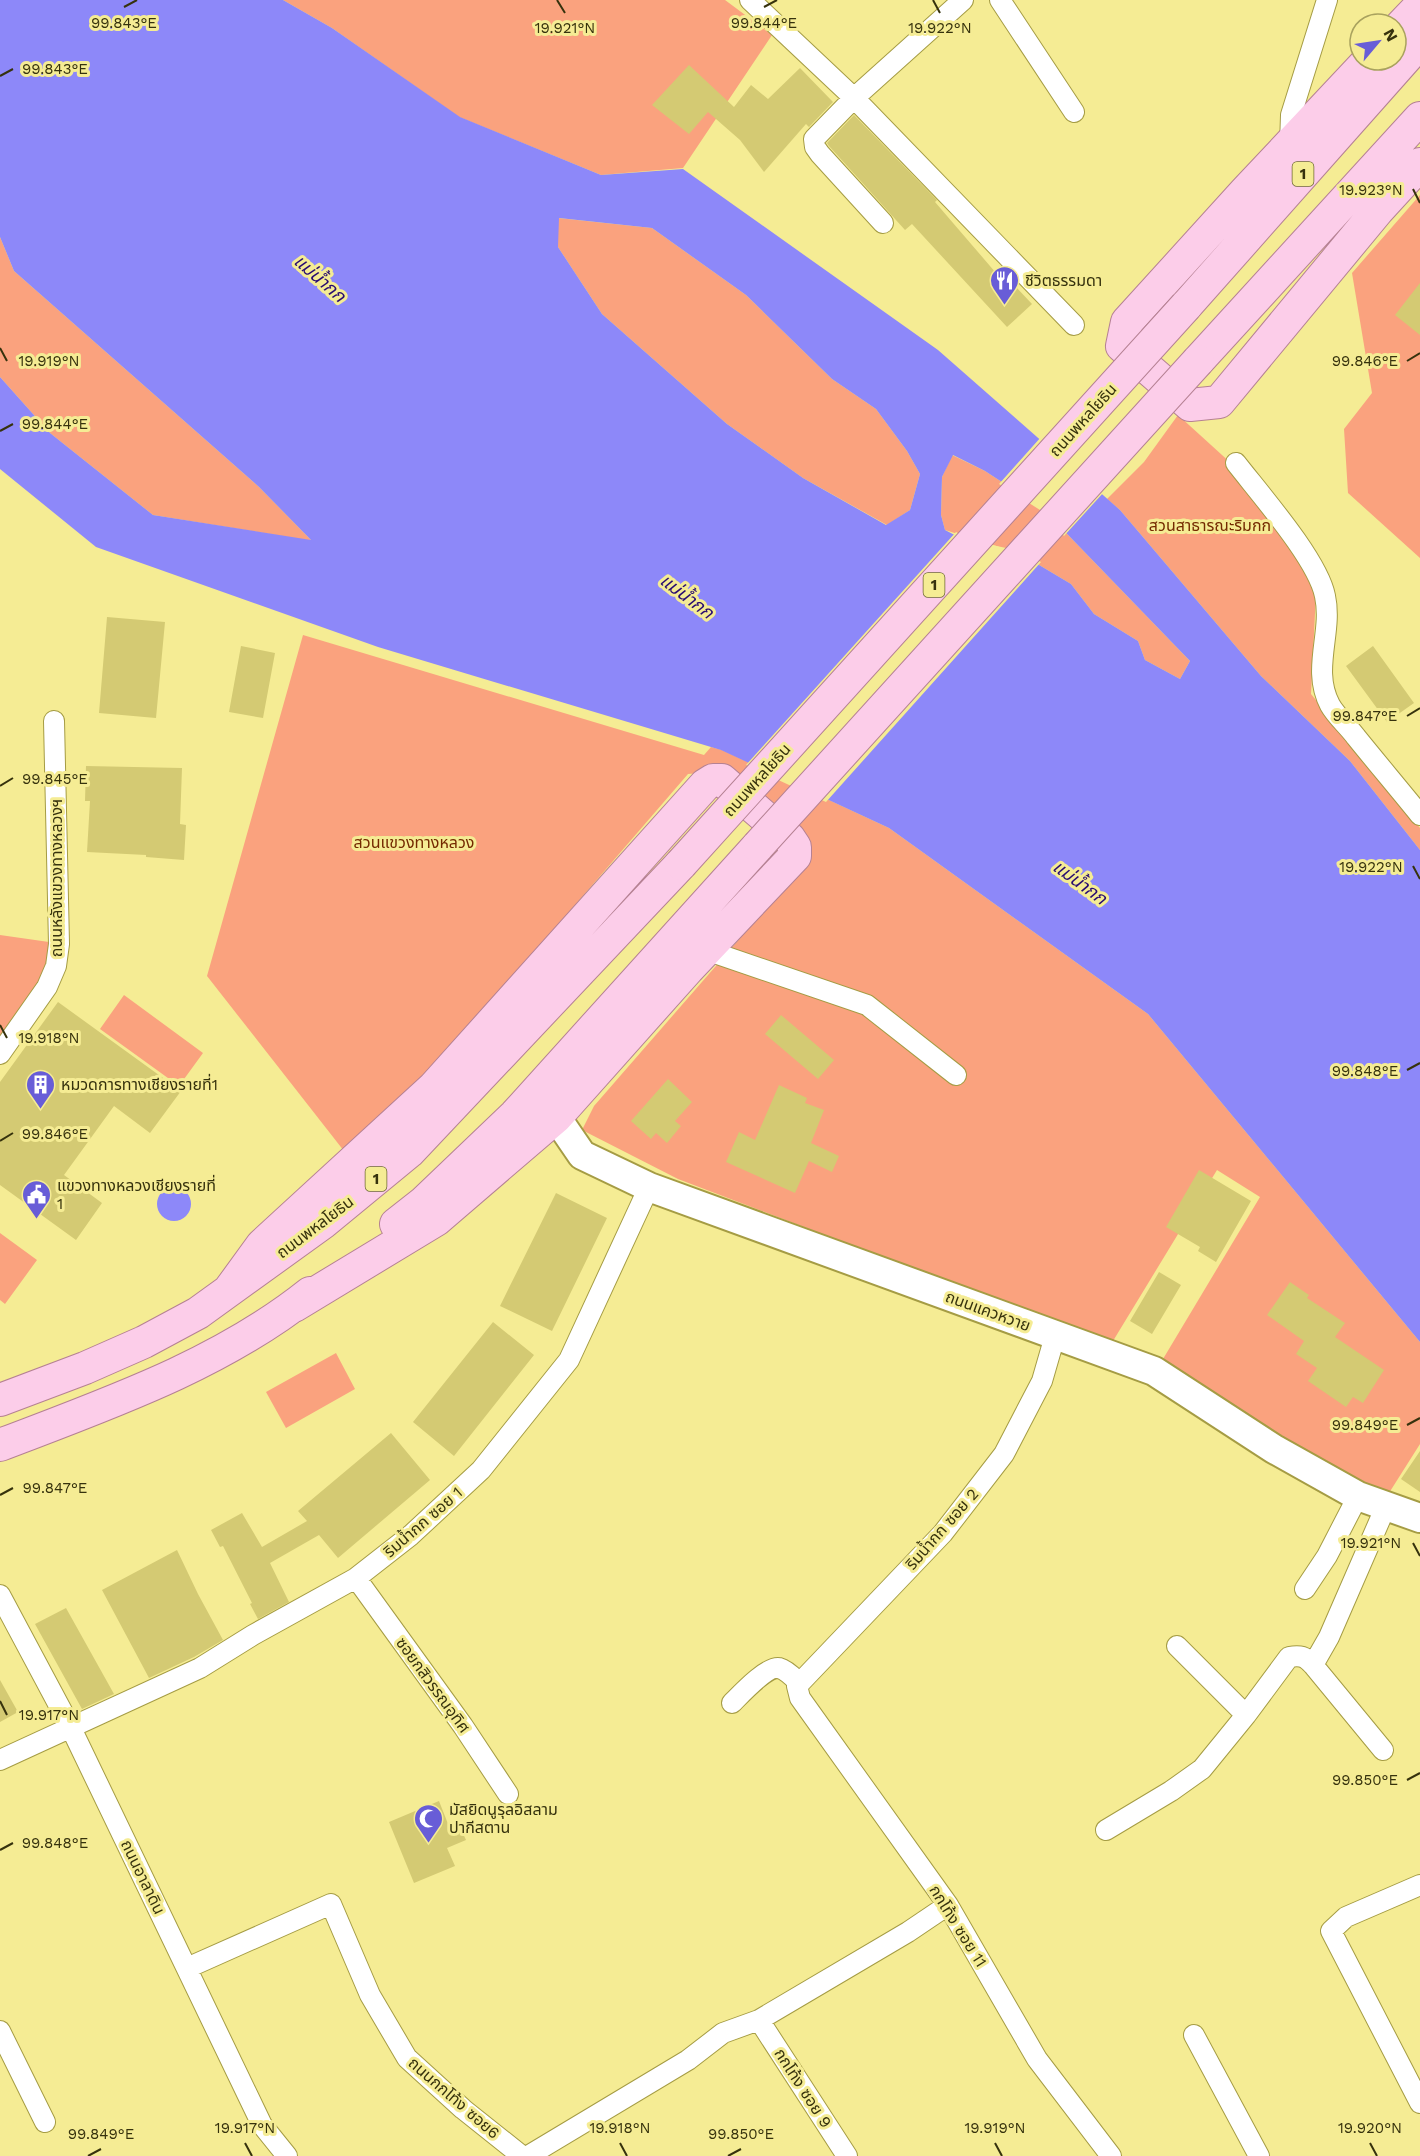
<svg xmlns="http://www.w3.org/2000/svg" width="1420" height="2156" viewBox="0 0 1420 2156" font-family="'Work Sans','Noto Sans Thai',sans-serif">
	<rect width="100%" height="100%" fill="#f5ec94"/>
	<path fill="#faa27e" d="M283,0H725L772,35L683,168L601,175L459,117L332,28Z
		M1420,195V558L1348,493L1344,429L1372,393L1352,273Z
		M558,218L652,228L746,295L832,379L876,409L907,451L920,474L910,510L887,525L803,478L727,424L602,314L558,247Z
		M0,237L14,271L259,487L312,541L153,515L50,433L0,377Z
		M1178,415L1255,485L1317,573L1311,694L1420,828V850L1350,761L1261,676L1120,510L1107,499L1144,462Z
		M952,455L985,471L1042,508L1190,661L1180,679L1145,660L1138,641L1094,614L1071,584L1019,553L945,530L941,515L942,477Z
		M303,635L704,755L711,747L722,750L889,828L1148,1014L1420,1342V1444L1389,1493L1301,1453L1163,1359L1260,1197L1217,1170L1113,1341L1037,1316L678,1179L582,1130L594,1106L802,867L798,828L773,802L735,776L712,772L688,774L425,1079L344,1151L207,976Z
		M0,935L49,942L47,967L21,1012L0,1042Z
		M124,995L203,1053L179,1086L100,1029Z
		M0,1233L37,1260L5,1304L0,1300Z
		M336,1353L355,1389L286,1428L266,1392Z"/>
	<path fill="#8d88f9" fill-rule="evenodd" d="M0,0H283L332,28L460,117L601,175L683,169L938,350L1120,510L1261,676L1350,761L1420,850V1342L1148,1014L889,828L721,750L378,647L96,547L0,469V377L50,433L153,515L311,540L259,487L14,271L0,237ZM559,218L652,228L746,295L832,379L876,409L907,451L920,474L910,510L886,525L803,478L727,424L602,314L558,247ZM953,455L985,471L1042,508L1190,661L1180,679L1145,660L1138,641L1094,614L1071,584L1019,553L972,544L945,530L941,515L942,477Z
		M157 1204a17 17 0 1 1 34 0a17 17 0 1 1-34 0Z"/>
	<path fill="#f5ec94" d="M1041,437L1104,492L1064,536L1040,510L999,484Z
		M956,532L973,541L1020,551L1041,562L826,802L746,765Z"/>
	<path fill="#d4ca73" d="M689,65L734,107L751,85L768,99L800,68L833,102L809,127L806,124L764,172L740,140L708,112L689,134L652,105Z
		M854,115L937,200L935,202L996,273L1000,270L1032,304L1007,327L912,224L905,230L829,146L827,143Z
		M1420,283V335L1395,315Z
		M107,617L165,622L156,718L99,713Z
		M241,646L275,653L263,718L229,712Z
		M1373,646L1414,703L1387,722L1346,666Z
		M86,766L182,768L180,824L186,825L184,860L146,857V855L87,852L90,801H85Z
		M58,1002L181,1091L150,1133L114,1106L64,1175L102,1203L76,1240L0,1185V1082Z
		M781,1015L834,1060L818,1079L765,1034Z
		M668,1079L692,1102L675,1121L681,1126L667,1143L656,1133L651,1139L631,1121Z
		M779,1085L807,1098L805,1103L824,1110L811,1143L839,1156L832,1172L809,1161L795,1193L726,1162L739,1132L755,1140Z
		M1199,1170L1251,1201L1216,1262L1198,1251L1200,1247L1166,1227Z
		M556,1193L607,1218L552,1331L500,1306Z
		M1159,1272L1181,1285L1152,1334L1130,1321Z
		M1290,1282L1309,1295L1307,1298L1345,1323L1335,1337L1384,1370L1363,1403L1353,1397L1346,1407L1308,1381L1317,1368L1296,1354L1304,1341L1267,1315Z
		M493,1322L534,1355L454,1456L413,1422Z
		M391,1433L430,1480L338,1558L319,1535L270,1563L289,1602L258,1619L250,1604L252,1603L223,1546L220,1547L211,1530L242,1513L262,1547L307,1521L298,1511Z
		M1420,1451V1492L1401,1479Z
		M177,1550L198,1594L223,1640L194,1657L149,1678L102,1590Z
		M66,1608L114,1694L82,1709L35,1624Z
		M0,1680L18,1712L0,1722Z
		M439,1801L450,1829L459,1825L466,1840L447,1848L455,1866L414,1883L389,1822Z"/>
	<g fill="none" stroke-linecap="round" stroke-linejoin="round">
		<defs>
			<path id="street" d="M750,0L854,98L1074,325
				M1000,0L1074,112
				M1290,145L1291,115L1327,0
				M883,223L820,154L815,147L814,139L854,98L963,0
				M1236,463C1260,494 1318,560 1325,596C1333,633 1311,669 1330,705C1336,716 1348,726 1356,737C1377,763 1399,789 1420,815
				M706,950L867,1005L956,1075
				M0,1054L47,987L56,966L59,944L54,721
				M1055,1336L1042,1381L1004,1454L943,1533L797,1686L800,1698L948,1905L1037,2059L1111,2156
				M356,1578L463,1726L508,1794
				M1305,1589L1327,1556L1358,1496
				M0,1595L71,1728L262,2125L287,2156
				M1177,1646L1246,1715
				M1313,1665L1383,1750
				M732,1703C741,1694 767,1666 779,1668C787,1670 794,1678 799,1683
				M0,1760L200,1668L253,1635L356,1578L411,1535L481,1470L569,1360L649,1187
				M1106,1830L1171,1791L1202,1769L1246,1715L1289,1657C1300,1655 1305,1656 1313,1665L1329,1637L1386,1506
				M1420,1885L1346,1917L1331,1931L1420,2103
				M187,1968L331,1904L370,1995L407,2058L463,2109L522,2156
				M759,2020L847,2156
				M0,2031L45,2122
				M1194,2035L1259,2156
				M528,2156L688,2060L723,2033L759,2020L908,1932L948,1905"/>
			<path id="secondary" d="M556,1117L582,1155L649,1187L1154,1371L1274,1449L1358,1496L1420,1518"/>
			<path id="primary" d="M1396,31L1420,6
				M1369,60L1245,192L1127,322L1122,346L1190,405L1219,402L1378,210L1420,164
				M1186,306L1420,42
				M1198,361L1420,118
				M396,1224L424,1202L515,1115L758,846
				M230,1289L262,1245L434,1087L705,785L713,780H722L789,838L795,847V856L688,969L556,1117L436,1220L294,1306
				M0,1400L85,1368L144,1342L198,1313L324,1222L409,1152L681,864
				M0,1445C107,1404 220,1365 310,1293"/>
		</defs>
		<use href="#street" stroke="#a59c44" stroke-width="22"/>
		<use href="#secondary" stroke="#a59c44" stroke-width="32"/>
		<use href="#primary" stroke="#b58193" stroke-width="34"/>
		<use href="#street" stroke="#fff" stroke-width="20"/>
		<use href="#secondary" stroke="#fff" stroke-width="28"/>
		<use href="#primary" stroke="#fccde9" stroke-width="32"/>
		<defs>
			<path id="primary-bridge" d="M758,846L1198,361
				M681,864L1186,306"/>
		</defs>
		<use href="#primary-bridge" stroke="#b58193" stroke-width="34" stroke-linecap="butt"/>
		<use href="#primary-bridge" stroke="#fccde9" stroke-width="32"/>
	</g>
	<path fill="none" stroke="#36320d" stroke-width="2" d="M557,0L565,13M933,0L940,13M124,7L137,0M764,7L777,0M0,76L13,69M1413,189L1420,203M0,348L7,361M1407,361L1420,353M0,431L13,424M1407,716L1420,708M0,786L13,778M1413,866L1420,879M0,1025L7,1038M1407,1070L1420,1063M0,1141L13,1133M1407,1425L1420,1418M0,1495L13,1488M1413,1543L1420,1556M0,1701L7,1715M1407,1780L1420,1773M0,1850L13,1843M245,2143L252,2156M620,2143L627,2156M995,2143L1002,2156M1370,2143L1377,2156M88,2156L101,2149M728,2156L741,2149"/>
	<defs>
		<symbol id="restaurant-pin" viewBox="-11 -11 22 30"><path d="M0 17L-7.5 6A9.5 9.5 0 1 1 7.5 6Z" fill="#685dd7" stroke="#f5ec94"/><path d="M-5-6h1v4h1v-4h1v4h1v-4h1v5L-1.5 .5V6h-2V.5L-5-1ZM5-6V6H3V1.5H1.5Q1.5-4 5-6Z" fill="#fff"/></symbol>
		<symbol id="building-pin" viewBox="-11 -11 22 30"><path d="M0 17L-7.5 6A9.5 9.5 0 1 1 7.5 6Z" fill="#685dd7" stroke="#f5ec94"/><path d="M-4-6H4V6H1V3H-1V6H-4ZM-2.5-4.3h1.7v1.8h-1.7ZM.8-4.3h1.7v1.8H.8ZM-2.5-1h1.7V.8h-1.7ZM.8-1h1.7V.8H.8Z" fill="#fff"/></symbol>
		<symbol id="civic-pin" viewBox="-11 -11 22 30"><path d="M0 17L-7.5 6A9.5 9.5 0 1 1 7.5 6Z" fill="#685dd7" stroke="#f5ec94"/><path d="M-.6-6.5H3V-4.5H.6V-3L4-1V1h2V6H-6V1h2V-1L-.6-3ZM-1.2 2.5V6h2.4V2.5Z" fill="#fff"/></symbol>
		<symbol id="mosque-pin" viewBox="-11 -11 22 30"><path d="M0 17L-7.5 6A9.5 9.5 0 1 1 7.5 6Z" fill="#685dd7" stroke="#f5ec94"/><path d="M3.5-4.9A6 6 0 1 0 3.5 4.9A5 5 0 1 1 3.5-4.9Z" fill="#fff"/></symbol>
	</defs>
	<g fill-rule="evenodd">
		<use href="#restaurant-pin" x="988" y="264" width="33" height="45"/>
		<use href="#building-pin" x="24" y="1068" width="33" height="45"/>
		<use href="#civic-pin" x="20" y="1178" width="33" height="45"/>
		<use href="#mosque-pin" x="412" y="1802" width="33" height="45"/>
	</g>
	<g text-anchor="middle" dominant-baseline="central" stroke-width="6" stroke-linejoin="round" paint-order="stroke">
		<g fill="#f5ec94" stroke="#6f6a36" stroke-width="1.5">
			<rect x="1292.5" y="162" width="21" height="24" rx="4.5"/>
			<rect x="923.5" y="573" width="21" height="24" rx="4.5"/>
			<rect x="365.5" y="1167" width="21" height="24" rx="4.5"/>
		</g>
		<g font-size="15" font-weight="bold" fill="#36320d">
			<text x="1303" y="174">1</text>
			<text x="934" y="585">1</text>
			<text x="376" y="1179">1</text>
		</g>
		<g font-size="16" fill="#36320d" stroke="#f5ec94" text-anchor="start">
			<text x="1025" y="280">ชีวิตธรรมดา</text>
			<text x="61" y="1084">หมวดการทางเชียงรายที่1</text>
			<text x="57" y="1185">แขวงทางหลวงเชียงรายที่<tspan x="57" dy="18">1</tspan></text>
			<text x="449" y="1809">มัสยิดนูรุลอิสลาม<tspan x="449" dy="18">ปากีสตาน</tspan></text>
		</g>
		<g font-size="16" fill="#36320d" stroke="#f5ec94">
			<text transform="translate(1083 420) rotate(-48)">ถนนพหลโยธิน</text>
			<text transform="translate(757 780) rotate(-48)">ถนนพหลโยธิน</text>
			<text transform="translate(56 878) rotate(-90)">ถนนหลังแขวงทางหลวงฯ</text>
			<text transform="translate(315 1227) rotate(-37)">ถนนพหลโยธิน</text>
			<text transform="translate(988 1311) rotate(20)">ถนนแควหวาย</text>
			<text transform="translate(423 1522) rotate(-41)">ริมน้ำกก ซอย 1</text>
			<text transform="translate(942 1529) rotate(-49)">ริมน้ำกก ซอย 2</text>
			<text transform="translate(433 1685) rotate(54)">ซอยกสิวรรณอุทิศ</text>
			<text transform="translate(143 1877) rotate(64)">ถนนอาลาดิน</text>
			<text transform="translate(958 1926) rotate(58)">กกโท้ง ซอย 11</text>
			<text transform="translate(803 2088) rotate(57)">กกโท้ง ซอย 9</text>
			<text transform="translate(454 2098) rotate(41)">ถนนกกโท้ง ซอย6</text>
		</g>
		<g font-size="16" fill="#742900" stroke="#f5ec94">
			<text x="1210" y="525">สวนสาธารณะริมกก</text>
			<text x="414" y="842">สวนแขวงทางหลวง</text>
		</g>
		<g font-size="18" font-style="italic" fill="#270b71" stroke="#f5ec94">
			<text transform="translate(320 278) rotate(41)">แม่น้ำกก</text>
			<text transform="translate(687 596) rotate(37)">แม่น้ำกก</text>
			<text transform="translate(1080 882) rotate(36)">แม่น้ำกก</text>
		</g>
	</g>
	<g font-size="15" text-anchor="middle" fill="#36320d" stroke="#f5ec94" stroke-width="6" stroke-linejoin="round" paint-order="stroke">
		<text x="124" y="28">99.843°E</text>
		<text x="764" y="28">99.844°E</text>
		<text x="565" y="33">19.921°N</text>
		<text x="940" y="33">19.922°N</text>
		<text x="55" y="74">99.843°E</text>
		<text x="1371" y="195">19.923°N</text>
		<text x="1365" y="366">99.846°E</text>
		<text x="49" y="366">19.919°N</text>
		<text x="55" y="429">99.844°E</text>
		<text x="1365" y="721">99.847°E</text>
		<text x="55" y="784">99.845°E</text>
		<text x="1371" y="872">19.922°N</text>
		<text x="49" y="1043">19.918°N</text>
		<text x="1365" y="1076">99.848°E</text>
		<text x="55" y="1139">99.846°E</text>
		<text x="1365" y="1430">99.849°E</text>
		<text x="55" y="1493">99.847°E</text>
		<text x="1371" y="1548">19.921°N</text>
		<text x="49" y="1720">19.917°N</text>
		<text x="1365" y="1785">99.850°E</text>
		<text x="55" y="1848">99.848°E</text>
		<text x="245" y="2133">19.917°N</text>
		<text x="620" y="2133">19.918°N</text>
		<text x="995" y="2133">19.919°N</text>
		<text x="1370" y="2133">19.920°N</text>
		<text x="101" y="2139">99.849°E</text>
		<text x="741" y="2139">99.850°E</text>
	</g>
	<g transform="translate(1378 42) rotate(61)"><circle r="28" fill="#f5ec94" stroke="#a9a25e" stroke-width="1.5"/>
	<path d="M0-4.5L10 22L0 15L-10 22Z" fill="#685dd7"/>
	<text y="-9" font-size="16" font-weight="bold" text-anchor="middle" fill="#36320d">N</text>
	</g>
</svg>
